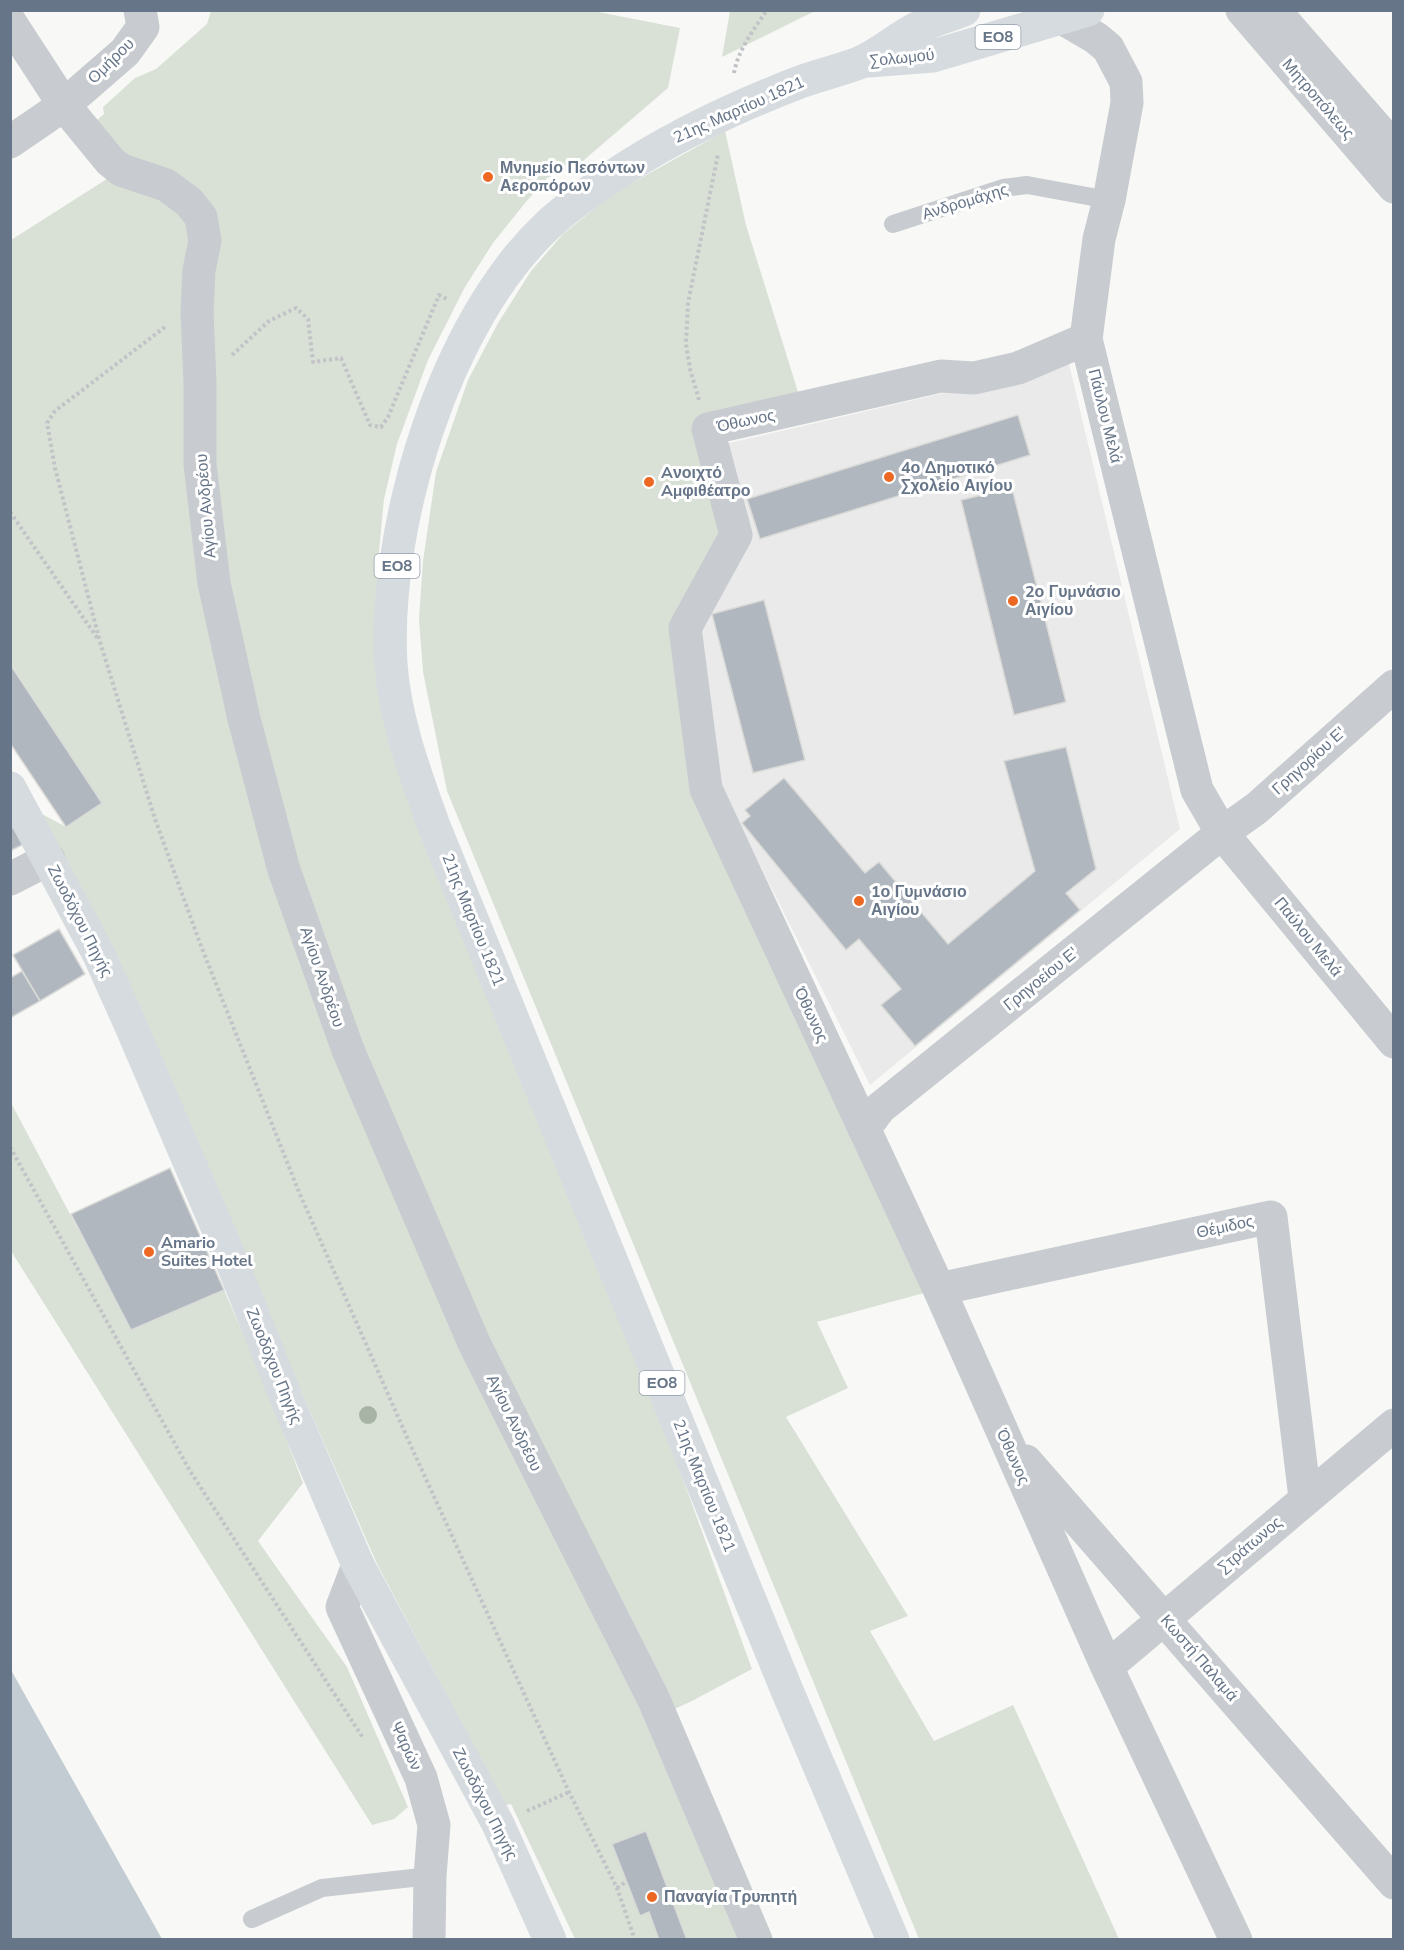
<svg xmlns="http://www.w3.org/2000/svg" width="1404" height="1950" viewBox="0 0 1404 1950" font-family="'Nunito Sans',sans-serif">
	<rect width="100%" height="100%" fill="#f8f9f6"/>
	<path fill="#e9eae9" d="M1069,364L1180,829L870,1085L719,783L701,631L725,444Z"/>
	<path fill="#d9e1d7" d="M588,10L680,28L668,88L577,166L547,178L525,203L493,243L465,287L428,360L397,444L384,499L377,572L382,686L480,921L752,1669L690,1702L648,1721L744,1939H575L511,1804L505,1805L377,1564L302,1393L20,802L66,827L102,803L11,664V240L121,170L84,131L104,114L103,107L135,78L156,69L207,24L211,11Z
		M730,11V10L815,11L722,57Z
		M725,131L746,225L803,408L709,429L736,535L685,628L706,789L939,1289L817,1322L848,1388L786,1417L908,1616L870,1631L934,1741L1013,1705L1119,1939H919L447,791L423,672L419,619L423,561L436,472L468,380L498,323L531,271L563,234L614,193Z
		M10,1101L131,1329L224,1290L267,1389L303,1483L258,1541L347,1667L408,1807L394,1819L372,1825L11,1251Z"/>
	<path fill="#c3ccd2" d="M11,1670L162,1939H11Z"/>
	<path fill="#b0b7be" stroke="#dadad8" stroke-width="1.5" d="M1018,415L1030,455L760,539L747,499Z
		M1012,488L1066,702L1014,715L961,500Z
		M764,600L805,760L753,773L712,614Z
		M10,664L102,803L66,827L10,743Z
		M1066,747L1096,869L1066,893L1080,910L915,1046L881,1005L901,989L859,939L846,950L742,823L750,816L745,810L784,778L865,873L879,862L948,944L1035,871L1004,761Z
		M10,823L24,844L10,851Z
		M59,929L85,974L40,1001L13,955Z
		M22,971L40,1001L10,1018V978Z
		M170,1168L224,1290L131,1330L71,1214Z
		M646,1831L687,1940H659L649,1912L640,1916L612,1844Z"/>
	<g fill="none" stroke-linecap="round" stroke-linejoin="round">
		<path stroke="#c2c3c6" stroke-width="4" stroke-dasharray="3 3" stroke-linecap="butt" d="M734,73C738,50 754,29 767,10
			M165,327L55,411L47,423L55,468L100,642L155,819L201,946L299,1192L410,1444L569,1792L617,1888L635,1940
			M232,355L269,321L296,308L308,319L313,362L341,358L370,425L381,427L388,417L439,295L449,300
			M699,400L690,369L686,344L688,303L718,154
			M10,512L98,639
			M10,1147L190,1471L363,1738
			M527,1811L569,1792
			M617,1888L627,1881"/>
		<path stroke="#c8cbcf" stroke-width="18" d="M893,224L1003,188L1027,185L1109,200
			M252,1919L322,1888L430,1876"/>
		<path stroke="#c8cbcf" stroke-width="33" d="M10,22L64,105L110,161L121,170L166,185L189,202L201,217L205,241L199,270L197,312L200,383V464L214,583L244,719L284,870L348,1050L474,1343L654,1700L756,1940
			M10,142L64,105L125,52L143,27L140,10
			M1086,339L1018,368L974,378L941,376L708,429L736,535L685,628L706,789L939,1289L1107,1667L1236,1940
			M10,879L49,859
			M864,1129L880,1108L1222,833L1257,808L1394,686
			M939,1289L1271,1217L1305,1498
			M1026,1461L1394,1883
			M358,1565L342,1607L421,1778L434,1825L430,1876L429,1940
			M1107,1667L1394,1425"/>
		<path stroke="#c8cbcf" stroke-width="33" d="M1242,10L1394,187
			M1274,10L1394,148
			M1062,18L1096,38L1108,48L1126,82L1127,103L1109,200L1099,239L1086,339L1197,790L1222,833L1394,1042"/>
		<path stroke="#d6dbe0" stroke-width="33" d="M10,788L99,955L130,1024L229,1255L285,1395L358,1565L498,1824L550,1940"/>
		<path stroke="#d6dbe0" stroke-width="33" d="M869,61L933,56L1088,10
			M893,1940L786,1688L434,826C415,773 395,720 391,664C383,525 445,321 548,225C567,207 589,192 610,178C671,137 732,108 800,82C820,75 840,70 859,63C880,54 897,38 917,28C931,21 949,16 964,10"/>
	</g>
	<circle fill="#a7b3a4" cx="368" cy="1415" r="9"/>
	<g fill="#ec6823" stroke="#fff" stroke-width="2">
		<circle cx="488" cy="177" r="6"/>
		<circle cx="889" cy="477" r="6"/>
		<circle cx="649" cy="482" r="6"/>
		<circle cx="1013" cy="601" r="6"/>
		<circle cx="859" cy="901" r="6"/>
		<circle cx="149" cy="1252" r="6"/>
		<circle cx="652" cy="1897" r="6"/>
	</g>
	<g text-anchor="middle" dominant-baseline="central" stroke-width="6" stroke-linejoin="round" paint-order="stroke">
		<g fill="#fff" stroke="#949eac" stroke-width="1.5">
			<rect x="975.5" y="25" width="45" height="24" rx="4.5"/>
			<rect x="374.5" y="554" width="45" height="24" rx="4.5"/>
			<rect x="639.5" y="1371" width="45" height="24" rx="4.5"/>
		</g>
		<g font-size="15" font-weight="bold" fill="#667588">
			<text x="998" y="37">ΕΟ8</text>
			<text x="397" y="566">ΕΟ8</text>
			<text x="662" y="1383">ΕΟ8</text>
		</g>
		<g font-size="16" fill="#667588" stroke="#fff">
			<text transform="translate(902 58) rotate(-6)">Σολωμού</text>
			<text transform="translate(111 61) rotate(-44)">Ομήρου</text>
			<text transform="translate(1318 99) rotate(49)">Μητροπόλεως</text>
			<text transform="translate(739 110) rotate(-24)">21ης Μαρτίου 1821</text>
			<text transform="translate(965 202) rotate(-17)">Ανδρομάχης</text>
			<text transform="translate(1105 416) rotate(76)">Πάυλου Μελά</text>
			<text transform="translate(746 421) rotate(-12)">Όθωνος</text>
			<text transform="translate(206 506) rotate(-95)">Αγίου Ανδρέου</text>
			<text transform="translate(1309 761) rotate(-42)">Γρηγορίου Ε'</text>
			<text transform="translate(473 920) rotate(68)">21ης Μαρτίου 1821</text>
			<text transform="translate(80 921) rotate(63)">Ζωοδόχου Πηγής</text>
			<text transform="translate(1308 937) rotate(51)">Παύλου Μελά</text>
			<text transform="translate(322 977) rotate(71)">Αγίου Ανδρέου</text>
			<text transform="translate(1041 979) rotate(-39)">Γρηγοείου Ε'</text>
			<text transform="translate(811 1015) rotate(65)">Όθωνος</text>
			<text transform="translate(1225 1227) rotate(-12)">Θέμιδος</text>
			<text transform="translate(274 1366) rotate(68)">Ζωοδόχου Πηγής</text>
			<text transform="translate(514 1423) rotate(64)">Αγίου Ανδρέου</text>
			<text transform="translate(1013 1457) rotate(66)">Όθωνος</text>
			<text transform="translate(704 1486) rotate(68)">21ης Μαρτίου 1821</text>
			<text transform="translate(1250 1545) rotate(-40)">Στράτωνος</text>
			<text transform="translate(1199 1658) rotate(49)">Κωστή Παλαμά</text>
			<text transform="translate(406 1746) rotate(65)">Ψαρών</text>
			<text transform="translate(485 1804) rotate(63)">Ζωοδόχου Πηγής</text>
		</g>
		<g font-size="16" font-weight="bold" fill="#667588" stroke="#fff" text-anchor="start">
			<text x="500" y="168">Μνημείο Πεσόντων<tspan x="500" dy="18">Αεροπόρων</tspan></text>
			<text x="901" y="468">4ο Δημοτικό<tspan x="901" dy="18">Σχολείο Αιγίου</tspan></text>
			<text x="661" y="473">Aνοιχτό<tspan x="661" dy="18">Aμφιθέατρο</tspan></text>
			<text x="1025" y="592">2ο Γυμνάσιο<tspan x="1025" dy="18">Αιγίου</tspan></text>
			<text x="871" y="892">1ο Γυμνάσιο<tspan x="871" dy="18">Αιγίου</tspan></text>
			<text x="161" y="1243">Amario<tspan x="161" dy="18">Suites Hotel</tspan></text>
			<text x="664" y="1897">Παναγία Τρυπητή</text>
		</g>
	</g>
	<rect width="1404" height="1950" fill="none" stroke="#667588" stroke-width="24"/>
</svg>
